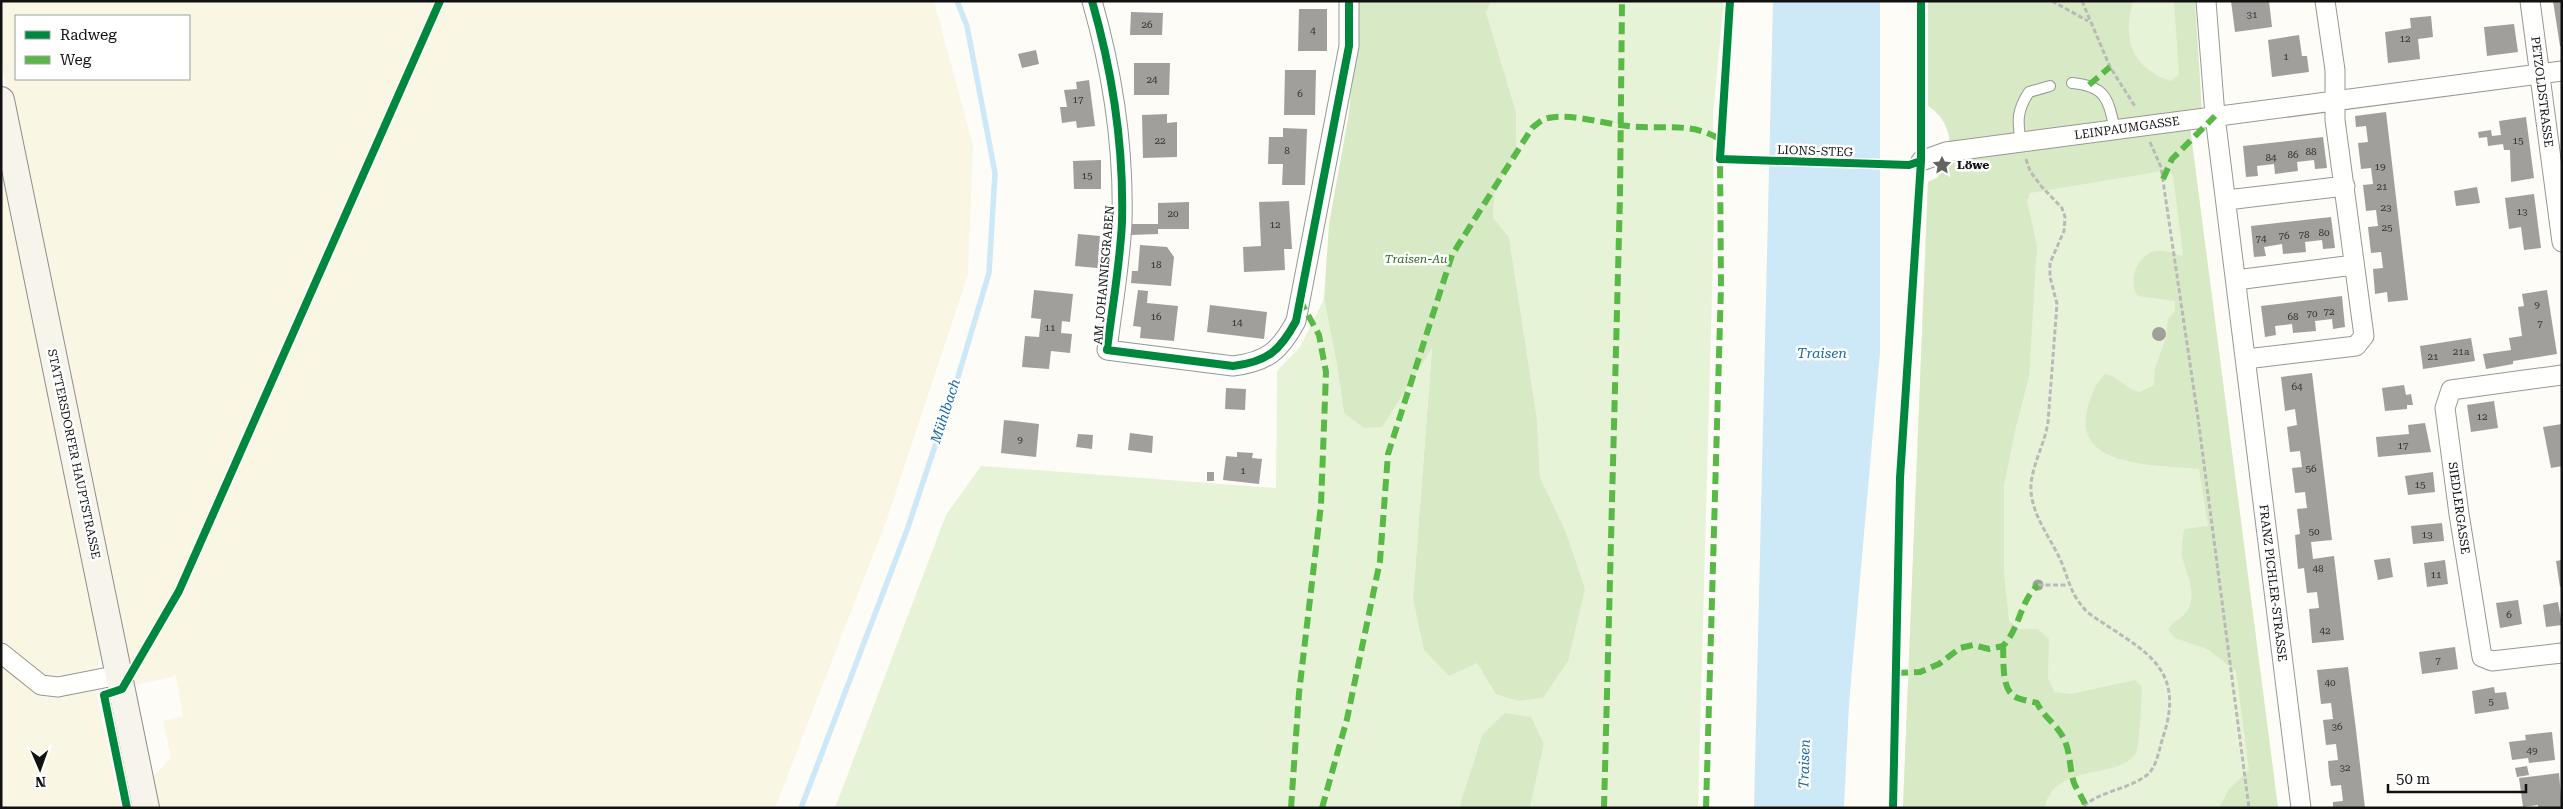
<svg xmlns="http://www.w3.org/2000/svg" width="2563" height="809" viewBox="0 0 2563 809" font-family="'Roboto Serif',serif">
	<rect width="100%" height="100%" fill="#fdfcf7"/>
	<path fill="#f9f7e4" fill-rule="evenodd" d="M934,1L973,145L968,275L887,519L775,808H156L150,780L171,758L163,721L183,716L176,676L131,686L1,60V2ZM16,16H189V79H16Z
		M1,168L89,585L101,652L98,665L93,671L61,676L47,677L37,673L1,647Z
		M1,661L32,688L93,689L96,691L121,808H1Z"/>
	<path fill="#e7f3d7" d="M1491,1H1724L1713,114L1714,221L1698,808H1530L1544,744L1482,735L1459,808H835L946,515L981,466L1276,488L1277,371L1300,347L1324,299L1337,365L1344,413L1382,426L1432,347L1413,599L1425,650L1565,530L1540,477L1537,419L1509,237L1493,217L1495,190L1515,153L1516,112L1485,13Z
		M1928,1H2195L2190,127L2278,808H1903L1928,182C1961,169 1955,122 1928,106Z"/>
	<path fill="#d8eac5" d="M1359,1H1491L1486,13L1516,112V153L1495,190L1493,217L1509,237L1537,419L1540,477L1565,530L1585,589L1568,661L1543,698L1518,701L1496,694L1477,663L1449,676L1424,650L1413,599L1432,348L1382,427L1364,428L1344,413L1337,365L1324,299L1329,224L1349,113Z
		M1928,1H2133C2122,39 2132,68 2171,81L2179,74L2174,3L2175,1H2195L2202,110L1950,143C1948,127 1943,115 1928,106Z
		M2190,127L2278,808H2219L2229,789L2249,770L2236,671L2207,649L2175,638L2168,630C2173,620 2186,618 2190,605C2195,590 2187,574 2183,560C2180,550 2183,539 2184,529L2208,526L2199,469C2162,465 2073,469 2087,411C2091,396 2094,385 2105,374C2119,377 2125,388 2139,392L2154,385L2155,368L2166,338L2168,319L2175,311V301L2138,296C2128,282 2135,259 2152,252C2162,248 2174,254 2183,256L2173,176L2169,170L2030,193L2027,201L2037,246L2029,377L2016,427L2004,485V574L2009,620L2018,629H2038L2049,639L2048,678L2055,692L2071,694L2135,680L2142,687C2141,699 2140,744 2136,753C2120,780 2053,762 2045,808H1903L1928,182L1937,178L1951,159Z
		M1505,713L1531,717L1544,744L1530,808H1459L1482,735Z"/>
	<path fill="#cde8f7" d="M1773,1H1880V352L1849,704L1844,808H1754Z"/>
	<g fill="none" stroke-linecap="round" stroke-linejoin="round">
		<path stroke="#cde8f7" stroke-width="5.5" d="M801,808L907,530L958,377L989,273L995,173L967,26L957,1"/>
	</g>
	<path fill="#a19f9c" d="M2231,1H2269L2272,27L2235,32Z
		M2553,1H2562V46H2560Z
		M1299,9H1327V51H1298Z
		M1131,12L1163,13L1162,35H1130Z
		M2431,16L2433,37L2418,39L2420,59L2388,63L2385,32L2411,28L2410,18Z
		M2514,24L2518,52L2487,56L2484,27Z
		M2299,35L2302,56H2307L2309,72L2272,77L2268,40Z
		M1036,50L1039,64L1022,68L1018,54Z
		M1134,63H1170L1169,95H1134Z
		M1285,70H1316L1315,115H1284Z
		M1089,80L1095,126L1077,128L1076,121L1062,123L1060,107H1067L1064,90L1077,89L1076,82Z
		M2386,112L2408,300L2388,302L2387,292L2375,294L2373,269L2383,268L2381,252L2371,253L2368,227L2378,226L2376,210L2366,211L2363,185L2373,184L2371,168L2361,169L2358,143L2368,142L2366,126L2356,127L2355,116Z
		M1167,114V123L1177,122V157L1143,158L1142,115Z
		M2526,117L2534,178L2511,182L2510,150H2504L2503,144L2488,146L2487,137L2479,138L2478,132L2491,130L2492,136L2501,135L2499,121Z
		M1283,128L1307,129L1305,185H1282L1283,164H1268L1269,137H1283Z
		M2323,137L2327,168L2315,169L2314,160L2297,162L2298,171L2275,174L2274,164L2257,166L2258,176L2246,177L2243,146Z
		M1101,160V189H1074L1073,161Z
		M2477,187L2480,203L2456,206L2454,191Z
		M2534,194L2541,248L2524,250L2521,227L2509,229L2505,198Z
		M1289,201L1292,249H1284L1285,270L1244,272L1243,247L1261,246L1259,202Z
		M1189,202V229H1158V234L1130,235L1131,224H1158V203Z
		M2331,217L2335,248L2323,249L2322,240L2305,242L2306,252L2283,254L2282,244L2264,247L2266,256L2254,257L2251,226Z
		M1078,234L1100,236L1098,259L1109,260L1108,269L1075,266Z
		M1140,245L1167,247L1174,257L1171,286L1131,283L1132,271H1138Z
		M1034,290L1073,294L1070,322L1062,321L1061,333L1072,334L1070,353L1051,351L1049,369L1022,367L1025,336L1039,337L1041,319L1031,318Z
		M1138,290L1148,291L1147,303L1178,306L1174,341L1140,338L1141,327L1133,326Z
		M2547,290L2557,354L2513,361V364L2486,369L2483,354L2511,350L2509,338L2522,336L2518,307L2524,306L2522,294Z
		M2342,296L2345,327L2333,329L2332,319L2315,321L2316,331L2293,333L2292,324L2275,326L2276,335L2265,337L2261,306Z
		M1210,305L1267,312L1264,339L1207,332Z
		M2152 334a7 7 0 1 1 14 0a7 7 0 1 1-14 0Z
		M2471,338L2475,361L2423,369L2420,346Z
		M2312,373L2332,540L2311,542L2313,559L2334,556L2344,640L2312,643L2309,609L2319,608L2317,592L2307,593L2304,568L2298,569L2295,535L2300,534L2297,509L2307,508L2305,492L2295,493L2292,468L2302,467L2300,451L2290,452L2287,427L2297,425L2295,409L2285,411L2281,377Z
		M2404,385L2406,395L2411,394L2413,405H2407V409L2385,411L2382,388Z
		M1226,388L1246,389L1245,410L1225,409Z
		M2494,401L2498,428L2471,432L2467,405Z
		M1004,420L1039,424L1036,457L1001,453Z
		M2425,423L2431,452L2378,457L2376,437L2409,434L2408,425Z
		M2562,424V466L2551,468L2543,427Z
		M1130,433L1153,436L1152,453L1128,450Z
		M1078,434L1093,435L1092,449L1076,447Z
		M1237,452L1253,453L1252,458L1262,459L1259,484L1223,480L1226,456L1237,457Z
		M1207,472H1214V481H1207Z
		M2433,472L2435,492L2408,495L2405,476Z
		M2442,523L2444,541L2413,544L2411,526Z
		M2390,558L2393,577L2378,580L2374,560Z
		M2445,560L2448,584L2427,587L2424,563Z
		M2562,560V586L2560,587L2556,561Z
		M2032.5 585a5.5 5.5 0 1 1 11 0a5.5 5.5 0 1 1-11 0Z
		M2518,600L2522,624L2500,628L2496,603Z
		M2558,602L2562,625L2546,627L2543,605Z
		M2455,647L2458,669L2422,674L2419,652Z
		M2348,667L2356,730L2365,808H2333V802L2343,801L2341,785L2331,786L2329,775L2328,761L2338,760L2336,744L2326,745L2323,720L2333,719L2331,703L2321,704L2317,670Z
		M2494,687L2495,693L2506,692L2509,709L2475,714L2472,691Z
		M2552,732L2555,760L2529,763L2528,758L2512,760L2509,742L2526,740L2525,735Z
		M2527,766L2529,775L2517,777L2515,768Z
		M2559,773L2562,808H2538V805L2523,807L2519,778Z"/>
	<g fill="none" stroke-linecap="round" stroke-linejoin="round">
		<defs>
			<path id="service" d="M2072,83C2107,86 2108,100 2115,130
				M2021,142C2017,121 2017,110 2029,92L2050,86"/>
			<path id="minor" d="M1092,1C1113,74 1124,146 1122,222C1120,265 1112,308 1107,350L1233,366C1267,362 1280,351 1296,321L1349,46V1
				M2206,1L2215,116L2301,808
				M2530,1L2562,242
				M1921,161L1946,152L2562,71
				M2227,200L2345,186
				M2236,280L2354,265
				M2246,359L2356,346L2364,336L2335,120V70L2325,1
				M2562,375L2451,390L2445,408L2459,514L2482,657L2492,661L2562,653
				M1,653L41,685L58,687L119,675"/>
			<path id="secondary" d="M1,100L146,808"/>
		</defs>
		<use href="#service" stroke="#979795" stroke-width="12"/>
		<use href="#minor" stroke="#979795" stroke-width="21"/>
		<use href="#secondary" stroke="#8e8d8b" stroke-width="28"/>
		<path stroke="#b9b9b8" stroke-width="3" stroke-dasharray="5 2.5" stroke-linecap="butt" d="M2052,1L2088,21
			M2082,1L2110,67L2136,108
			M2150,142L2161,167L2198,418L2249,808
			M2026,159L2030,171L2041,186L2062,208L2065,217L2064,231L2050,263V277L2057,304L2048,422C2045,443 2033,463 2031,484C2029,514 2053,540 2063,566C2071,587 2071,594 2087,612C2138,649 2188,663 2163,737C2159,749 2157,767 2147,775C2128,790 2098,791 2082,808
			M2038,585H2068"/>
		<use href="#service" stroke="#fffffe" stroke-width="10"/>
		<use href="#minor" stroke="#fffffe" stroke-width="19"/>
		<use href="#secondary" stroke="#f6f4eb" stroke-width="26"/>
		<path stroke="#58b947" stroke-width="6" stroke-dasharray="12 6" stroke-linecap="butt" d="M2089,85L2110,67
			M2163,179L2172,159L2215,116
			M2003,646C2004,659 2001,688 2014,696C2020,700 2030,701 2037,703C2044,717 2056,724 2063,737C2071,752 2069,768 2074,783C2077,790 2082,797 2085,804
			M1896,673L1920,672L1939,664L1960,648L1973,645L1989,649L2003,646C2020,628 2020,601 2038,585
			M1291,808L1299,693L1321,505L1326,372L1319,335L1301,302
			M1322,808L1347,719L1380,561L1388,454L1452,255L1532,128C1537,124 1542,119 1548,118C1571,113 1604,124 1628,126C1661,130 1692,121 1721,140
			M1604,808L1620,196L1622,1
			M1706,808L1721,286L1720,156"/>
		<defs>
			<path id="cycleway" d="M1092,1C1113,74 1124,146 1122,222C1120,265 1112,308 1107,350L1233,366C1267,362 1280,351 1296,321L1349,46V1
				M1730,1L1720,159L1909,165L1921,161
				M127,808L104,695L122,689L179,591L440,1
				M1893,808L1900,478L1921,161V1"/>
		</defs>
		<use href="#cycleway" stroke="#fff" stroke-width="11"/>
		<use href="#cycleway" stroke="#00873e" stroke-width="8"/>
	</g>
	<defs>
		<symbol id="sight-bare" viewBox="-9 -9 18 18"><path d="M0-6L1.8-2.2L6-1.7L2.9 1.2L3.7 5.4L0 3.3L-3.7 5.4L-2.9 1.2L-6-1.7L-1.8-2.2Z" fill="#646362" stroke="#fff" stroke-width="2.5" paint-order="stroke"/></symbol>
	</defs>
	<g fill-rule="evenodd">
		<use href="#sight-bare" x="1928" y="151" width="28" height="28"/>
	</g>
	<g text-anchor="middle" dominant-baseline="central" stroke-width="5" stroke-linejoin="round" paint-order="stroke">
		<g font-size="10" fill="#353434">
			<text x="2252" y="14">31</text>
			<text x="1147" y="24">26</text>
			<text x="1313" y="30">4</text>
			<text x="2405" y="38">12</text>
			<text x="2286" y="56">1</text>
			<text x="1152" y="79">24</text>
			<text x="1300" y="93">6</text>
			<text x="1078" y="99">17</text>
			<text x="1160" y="140">22</text>
			<text x="2518" y="140">15</text>
			<text x="1287" y="150">8</text>
			<text x="2311" y="151">88</text>
			<text x="2293" y="154">86</text>
			<text x="2271" y="157">84</text>
			<text x="2380" y="166">19</text>
			<text x="1087" y="175">15</text>
			<text x="2382" y="186">21</text>
			<text x="2386" y="207">23</text>
			<text x="2522" y="211">13</text>
			<text x="1173" y="213">20</text>
			<text x="1275" y="224">12</text>
			<text x="2387" y="227">25</text>
			<text x="2324" y="232">80</text>
			<text x="2304" y="234">78</text>
			<text x="2284" y="235">76</text>
			<text x="2261" y="238">74</text>
			<text x="1156" y="264">18</text>
			<text x="2537" y="304">9</text>
			<text x="2329" y="311">72</text>
			<text x="2312" y="313">70</text>
			<text x="1156" y="316">16</text>
			<text x="2293" y="316">68</text>
			<text x="1237" y="322">14</text>
			<text x="2540" y="323">7</text>
			<text x="1050" y="327">11</text>
			<text x="2461" y="351">21a</text>
			<text x="2433" y="356">21</text>
			<text x="2297" y="386">64</text>
			<text x="2482" y="416">12</text>
			<text x="1020" y="439">9</text>
			<text x="2403" y="445">17</text>
			<text x="2311" y="468">56</text>
			<text x="1243" y="470">1</text>
			<text x="2420" y="484">15</text>
			<text x="2314" y="531">50</text>
			<text x="2427" y="534">13</text>
			<text x="2318" y="568">48</text>
			<text x="2436" y="574">11</text>
			<text x="2509" y="614">6</text>
			<text x="2325" y="630">42</text>
			<text x="2438" y="660">7</text>
			<text x="2330" y="682">40</text>
			<text x="2491" y="701">5</text>
			<text x="2337" y="726">36</text>
			<text x="2532" y="750">49</text>
			<text x="2345" y="767">32</text>
		</g>
		<g font-size="12" fill="#111" stroke="#fff">
			<text transform="translate(2542 92) rotate(83)">PETZOLDSTRASSE</text>
			<text transform="translate(2127 128) rotate(-8)">LEINPAUMGASSE</text>
			<text transform="translate(1815 151) rotate(2)">LIONS-STEG</text>
			<text transform="translate(1104 275) rotate(-85)">AM JOHANNISGRABEN</text>
			<text transform="translate(74 454) rotate(78)">STATTERSDORFER HAUPTSTRASSE</text>
			<text transform="translate(2459 508) rotate(82)">SIEDLERGASSE</text>
			<text transform="translate(2273 583) rotate(83)">FRANZ PICHLER-STRASSE</text>
		</g>
		<g font-size="12" font-weight="bold" fill="#111" stroke="#fff" text-anchor="start">
			<text x="1957" y="165">Löwe</text>
		</g>
		<g font-size="12" font-style="italic" fill="#2f6b1f" stroke="#fff">
			<text x="1416" y="259">Traisen-Au</text>
		</g>
		<g font-size="14" font-style="italic" fill="#1768a6" stroke="#fff">
			<text x="1822" y="353">Traisen</text>
			<text transform="translate(945 411) rotate(-72)">Mühlbach</text>
			<text transform="translate(1804 764) rotate(-88)">Traisen</text>
		</g>
	</g>
	<rect width="2563" height="809" fill="none" stroke="#111111" stroke-width="5"/>
	<rect x="15" y="15" width="175" height="65" fill="#ffffff" stroke="#a0a0a0"/>
	<rect x="25" y="31" width="25" height="8" fill="#00873e" stroke="#a0a0a0"/>
	<text x="60" y="40" font-size="15" fill="#111111">Radweg</text>
	<rect x="25" y="56" width="25" height="8" fill="#58b947" stroke="#a0a0a0"/>
	<text x="60" y="65" font-size="15" fill="#111111">Weg</text>
	<g transform="translate(40 769) rotate(178)" stroke="#ffffff" stroke-width="4" paint-order="stroke">
	<path d="M0-4L9 19L0 12L-9 19Z" fill="#111111"/>
	<text y="-8" font-size="14" font-weight="bold" text-anchor="middle" fill="#111111">N</text>
	</g>
	<path d="M2388 784v8h138v-8" fill="none" stroke="#111111" stroke-width="2.5"/>
	<text x="2396" y="784" font-size="15" fill="#111111" stroke="#ffffff" stroke-width="4" paint-order="stroke">50 m</text>
</svg>
